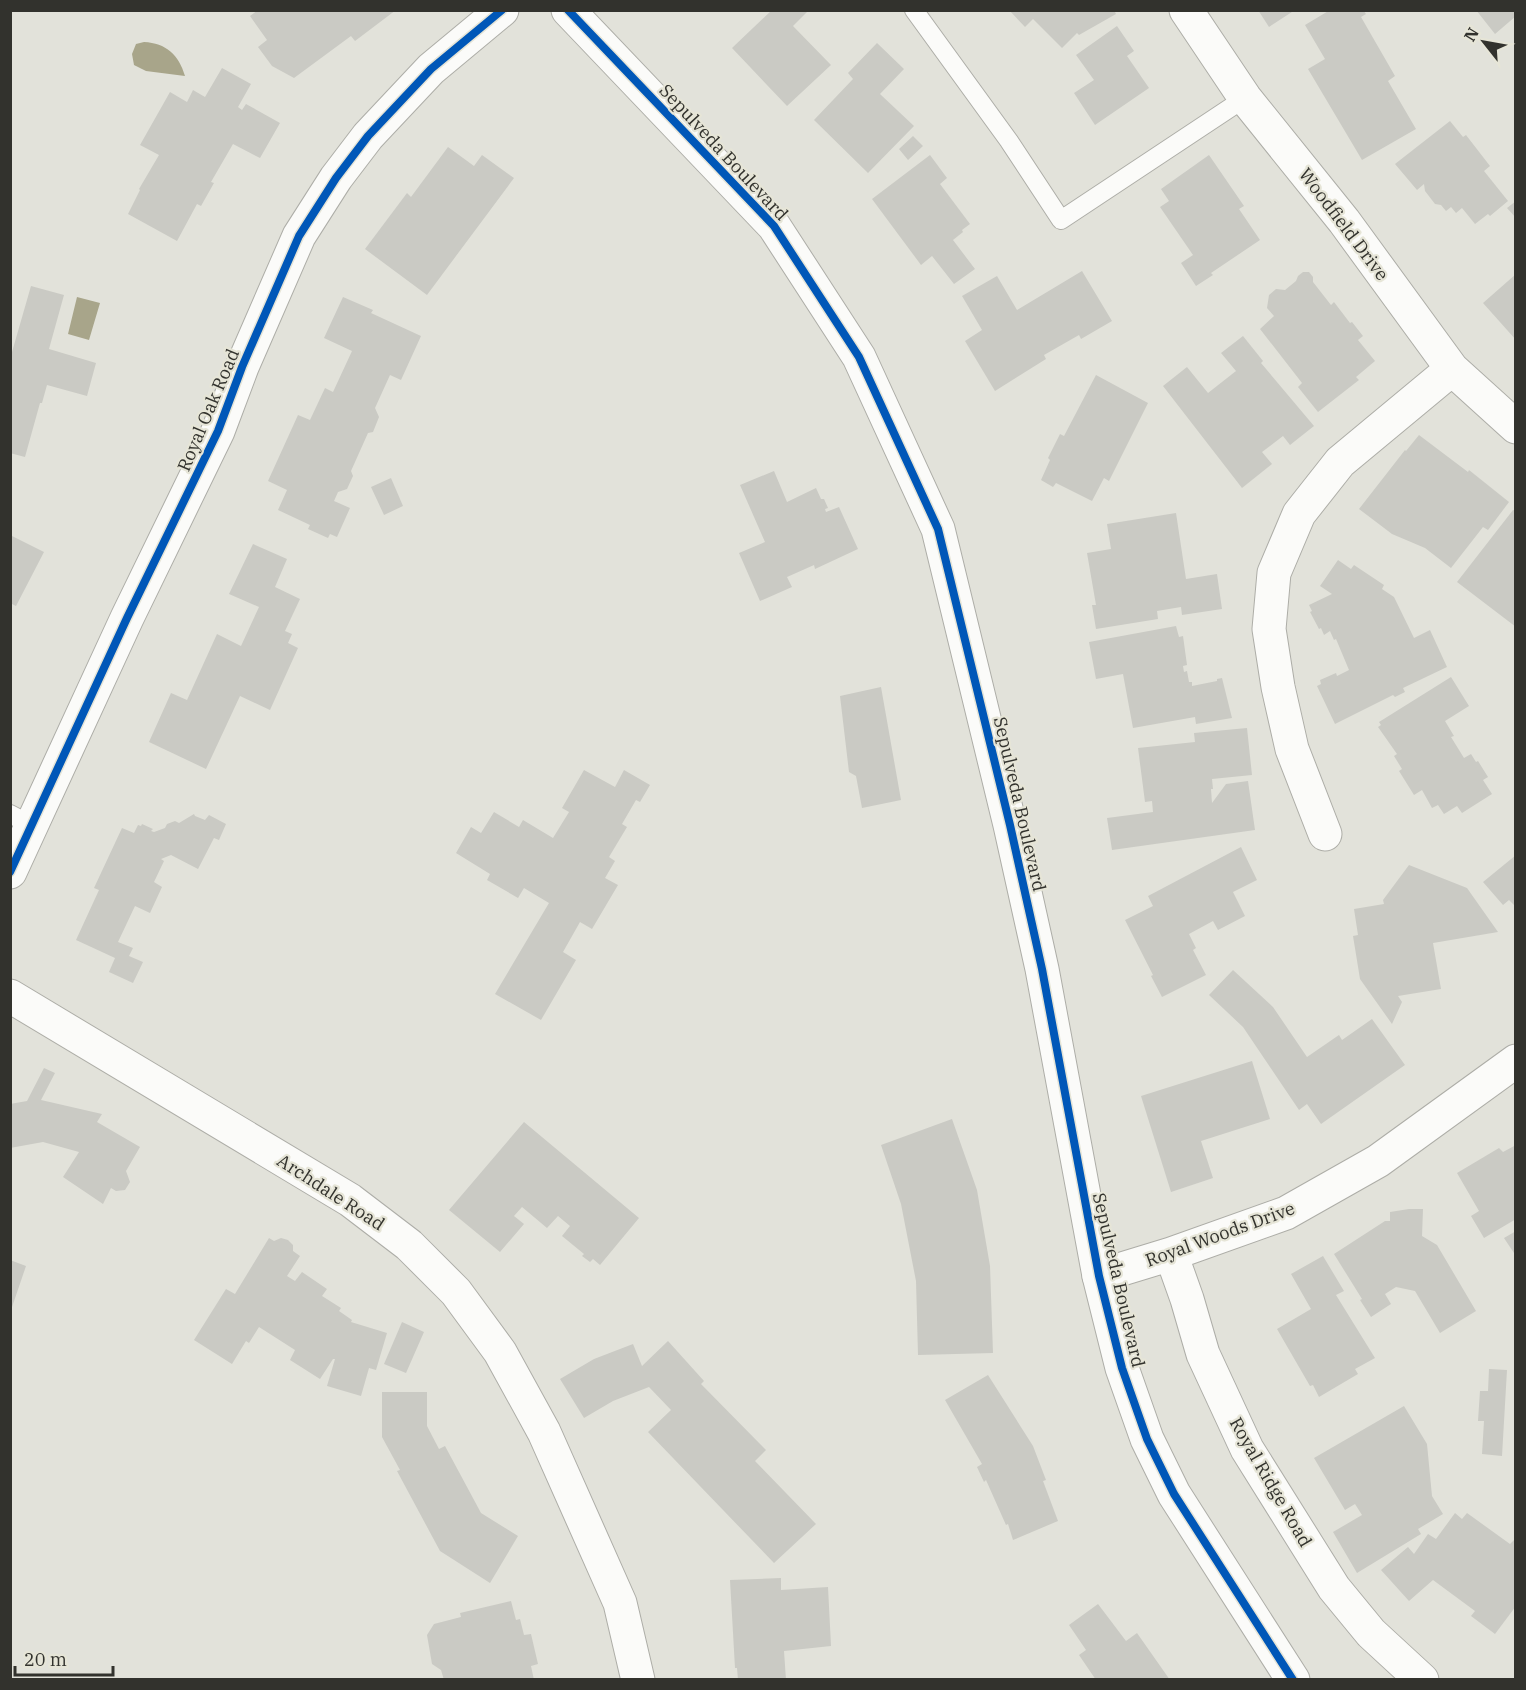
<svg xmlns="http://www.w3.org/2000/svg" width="1526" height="1690" viewBox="0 0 1526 1690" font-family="'IBM Plex Serif',serif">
	<rect width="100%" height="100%" fill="#e2e2da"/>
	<path fill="#a8a58a" d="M144,42C166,43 179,55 185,76L146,71L134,65L132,54L136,44Z
		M77,297L100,303L89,340L68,334Z"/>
	<path fill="#cacac4" d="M258,10H396L355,41L351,36L294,78L272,66L258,47L267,40L250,16Z
		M772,10H809L793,26L831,65L787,106L732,48Z
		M1009,10H1114L1116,14L1079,35L1077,33L1062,48L1033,19L1025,27Z
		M1258,10H1295L1269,27Z
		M1330,10H1363L1366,14L1361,17L1395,76L1388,81L1416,129L1362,160L1308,69L1325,59L1305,25Z
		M1476,10H1516V16L1495,34Z
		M1117,26L1134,51L1127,56L1149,88L1095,125L1074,93L1094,80L1076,55Z
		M877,43L904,69L880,94L914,126L868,173L814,120L853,79L848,73Z
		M222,68L251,84L238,107L242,110L246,104L280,123L260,158L233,144L211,182L214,183L201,206L197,204L177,241L128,214L140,190L139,189L159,155L140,145L170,92L187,102L193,90L205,97Z
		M1450,121L1463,137L1466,135L1490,166L1484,171L1508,201L1490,216L1488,214L1475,224L1462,208L1456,213L1451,207L1446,211L1441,205L1435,204L1425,191L1424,184L1417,190L1395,164Z
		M913,136L923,146L908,160L899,149Z
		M448,147L474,166L482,155L514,178L427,295L365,249L407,193L411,197Z
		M930,155L947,178L940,184L970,224L962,230L963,232L953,240L975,269L954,284L932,256L921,265L872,199Z
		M1209,155L1244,206L1239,209L1260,240L1211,273L1213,275L1196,286L1181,263L1193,255L1160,207L1169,201L1161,189Z
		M1516,201V218L1507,208Z
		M1082,271L1112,321L1081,339L1079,335L1044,355L1046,359L995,391L965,341L982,330L962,296L997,276L1017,310Z
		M1303,272H1309L1313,277V282L1331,305L1334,302L1350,323L1352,322L1363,336L1358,340L1375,361L1356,377L1359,380L1318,412L1298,387L1302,383L1260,329L1274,316L1267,308L1269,295L1276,289L1285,290L1296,281L1298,276Z
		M1516,274V340L1483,303Z
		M31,286L64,295L49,349L96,363L87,396L47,385L42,403H40L25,457L10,453V359Z
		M343,297L373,310L371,313L421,336L401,380L390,375L375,408L379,417L373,432L368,433L351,471L353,476L347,489L338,492L334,501L350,508L337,537L330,534L328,538L308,529L310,525L278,510L287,490L268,481L298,415L310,420L325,388L333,392L352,351L324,338Z
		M1243,336L1263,361L1261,363L1314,426L1290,445L1283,436L1262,452L1272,464L1242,488L1163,386L1187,367L1208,393L1236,371L1221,353Z
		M1096,375L1148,403L1109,481L1104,478L1092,501L1056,483L1053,487L1041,480L1050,460L1048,458L1060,434L1064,436Z
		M1419,435L1468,472L1469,470L1509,502L1488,530L1483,527L1451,568L1425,548L1392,534L1359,509L1405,450L1406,451Z
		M774,471L787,502L816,488L821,499H824L828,508L825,509L826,512L839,507L858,549L815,569L814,565L787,577L792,587L760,601L739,553L765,542L740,485Z
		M391,478L403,506L384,515L371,487Z
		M1513,510L1516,511V627L1457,582Z
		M1176,513L1186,579L1217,574L1222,609L1182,615L1181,607L1157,611L1158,619L1096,629L1092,605H1096L1087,553L1111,549L1107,524Z
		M10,535L44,552L16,606L10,603Z
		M253,544L287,559L275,587L300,599L285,631L292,634L288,643L298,648L270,710L240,696L206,769L149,742L171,693L187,700L217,634L241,646L259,607L229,594Z
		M1338,560L1351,569L1354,565L1384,585L1382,589L1394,597L1414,638L1430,630L1447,667L1403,688L1405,692L1395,697L1393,695L1335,724L1317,686L1321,684L1320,680L1336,673L1337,676L1349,670L1336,639L1334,640L1330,631L1324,635L1321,628L1319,629L1310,612L1312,611L1309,605L1332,594L1320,586Z
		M1176,626L1179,637L1183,636L1187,665L1183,666L1184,672L1187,671L1189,682H1192V686L1217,681V679L1222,678L1232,718L1196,724L1195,717L1133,728L1123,674L1096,679L1089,642Z
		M1451,677L1469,706L1445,721L1454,736L1451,737L1464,758L1471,754L1476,762L1478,761L1488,777L1483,780L1492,794L1462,813L1457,806L1444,814L1438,805L1432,808L1422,790L1414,795L1399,771L1402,769L1394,756L1397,754L1378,727L1381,725L1379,722Z
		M881,687L901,800L862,808L856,776L849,772L840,696Z
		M1247,728L1252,775L1212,779L1213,789H1211L1212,803L1226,784L1248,781L1255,830L1112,850L1107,818L1153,812L1152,801L1145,802L1138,748L1195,742L1194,733Z
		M584,770L615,787L624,770L650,785L640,802L636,800L622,824L627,827L609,857L615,861L605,878L618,885L592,929L580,922L563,952L576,960L541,1020L495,994L549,903L524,888L518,898L487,880L490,874L456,853L471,827L481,833L494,812L519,827L523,820L553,838L569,812L562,808Z
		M194,814L195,816L205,820L209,815L226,824L219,840L214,838L198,869L171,855L161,859L164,861L154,882L162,887L150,913L135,906L118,942L133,948L129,956L143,962L133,983L109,972L115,958L76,940L99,890L94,888L122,828L134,833L138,825L141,826L142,824L153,829L151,831L154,832L165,828L167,824L175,821L179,823Z
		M1241,847L1257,880L1233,892L1245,916L1218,930L1213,921L1189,934L1196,948L1193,950L1206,975L1162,997L1151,976L1153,975L1125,920L1153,906L1148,896Z
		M1516,855V907L1509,900L1503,905L1483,882Z
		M1409,865L1467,888L1498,932L1433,943L1441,989L1398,996L1402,1002L1392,1024L1360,979L1353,936L1358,935L1354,909L1384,904L1383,900Z
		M1233,970L1273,1007L1307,1057L1339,1035L1342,1040L1372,1019L1405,1065L1321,1124L1307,1104L1299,1110L1243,1027L1209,995Z
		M1252,1061L1270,1119L1201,1141L1213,1178L1171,1192L1141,1096Z
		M44,1068L55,1073L41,1100L102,1114L97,1122L140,1147L126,1171L130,1182L125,1190L116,1191L111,1188L103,1204L63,1177L79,1152L43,1142L10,1148V1104L27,1101Z
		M952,1119L977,1190L990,1266L993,1353L918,1355L916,1281L901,1204L881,1145Z
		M524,1122L639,1218L600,1265L593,1259L590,1262L582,1256L584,1254L562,1236L570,1226L558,1216L547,1228L522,1207L514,1216L524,1224L500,1252L449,1210Z
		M1516,1145V1219L1484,1238L1471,1216L1479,1211L1457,1173L1499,1148L1503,1152Z
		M1409,1209H1423L1422,1236L1437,1245L1476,1311L1440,1333L1415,1291L1396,1287L1385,1294L1391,1304L1371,1317L1360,1300L1362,1299L1334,1254L1385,1221H1390V1212Z
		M1516,1231V1256L1504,1238Z
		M269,1238L274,1241L281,1238L288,1240L293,1245V1251L300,1256L287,1276L295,1281L302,1272L327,1289L322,1296L341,1308L339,1311L352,1320L351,1322L387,1333L376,1370L369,1368L361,1396L327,1386L335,1359H333L320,1379L290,1360L295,1350L259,1327L249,1343L246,1341L232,1364L194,1340L226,1289L235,1294Z
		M1323,1256L1344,1291L1336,1295L1375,1358L1355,1369L1358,1374L1319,1397L1313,1385L1310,1386L1277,1329L1311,1309L1291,1274Z
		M10,1260L26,1266L11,1310H10Z
		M402,1322L424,1332L406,1373L384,1364Z
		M668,1341L704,1381L701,1384L766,1450L755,1461L816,1524L774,1563L648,1432L671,1410L649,1387L613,1401L584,1418L560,1379L594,1359L633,1344L642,1366Z
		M1489,1369L1507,1370L1502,1456L1482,1454L1484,1421H1478L1480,1391H1488Z
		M988,1375L1033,1446L1046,1480L1043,1481L1058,1521L1013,1540L1008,1524L1006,1525L986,1480L984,1482L977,1467L982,1464L945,1400Z
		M382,1392H427V1426L439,1449L445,1446L481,1513L518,1536L490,1583L440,1551L397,1471L400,1470L382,1437Z
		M1404,1406L1427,1444L1432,1496L1443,1514L1418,1529L1421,1534L1357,1573L1333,1532L1362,1515L1355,1504L1345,1510L1314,1458Z
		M1455,1513L1462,1519L1467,1513L1510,1544L1516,1538V1606L1495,1634L1471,1616L1475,1611L1433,1580L1409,1601L1381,1570L1408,1547L1414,1554L1428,1534L1436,1539Z
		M781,1578V1590L828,1587L831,1646L784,1651L786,1680H738L737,1668H735L730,1580Z
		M511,1601L516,1620L520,1619L524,1635L531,1634L538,1664L531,1666L534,1680H444L441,1670L432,1664L427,1635L434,1624L461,1617L460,1613Z
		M1098,1604L1126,1641L1137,1633L1170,1680H1096L1079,1655L1086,1650L1069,1625Z"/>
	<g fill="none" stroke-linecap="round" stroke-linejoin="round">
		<defs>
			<path id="service" d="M914,10L1009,141L1061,220L1245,98
				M10,814L31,825"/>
			<path id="minor" d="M1186,10L1245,98L1344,221L1452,369L1516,427
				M1325,834L1292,749L1278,687L1269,629L1274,573L1299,514L1340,462L1452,369
				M10,872L127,618L218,431L242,367L299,236L336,178L368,136L431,69L502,10
				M10,996L350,1200L409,1245L456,1292L500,1352L544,1432L620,1603L638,1680
				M1171,1254L1187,1299L1203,1354L1247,1449L1334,1588L1371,1633L1422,1680
				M1099,1276L1171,1254L1286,1213L1378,1161L1516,1061"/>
			<path id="secondary" d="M568,10L774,226L859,357L938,529L1010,825L1042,969L1099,1276L1122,1368L1147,1439L1174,1494L1293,1680"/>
		</defs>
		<use href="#service" stroke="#adada7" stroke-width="20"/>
		<use href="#minor" stroke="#adada7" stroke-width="35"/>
		<use href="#secondary" stroke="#adada7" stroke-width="35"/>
		<use href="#service" stroke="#fbfbf9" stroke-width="18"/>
		<use href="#minor" stroke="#fbfbf9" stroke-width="33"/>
		<use href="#secondary" stroke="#fbfbf9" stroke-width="33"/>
		<defs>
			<path id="cycleway" d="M568,10L774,226L859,357L938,529L1010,825L1042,969L1099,1276L1122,1368L1147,1439L1174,1494L1293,1680
				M10,872L127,618L218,431L242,367L299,236L336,178L368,136L431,69L502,10"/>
		</defs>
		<use href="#cycleway" stroke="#e6e5d7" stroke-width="11"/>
		<use href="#cycleway" stroke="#0057b8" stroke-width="8"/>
	</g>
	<g text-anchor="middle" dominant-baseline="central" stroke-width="4.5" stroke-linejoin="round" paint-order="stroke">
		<g font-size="18" fill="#32322d" stroke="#e6e5d7">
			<text transform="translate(724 152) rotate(47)">Sepulveda Boulevard</text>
			<text transform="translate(1344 224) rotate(53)">Woodfield Drive</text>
			<text transform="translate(208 410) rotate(-67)">Royal Oak Road</text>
			<text transform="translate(1020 804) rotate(77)">Sepulveda Boulevard</text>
			<text transform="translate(331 1192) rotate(33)">Archdale Road</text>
			<text transform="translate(1220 1234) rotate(-20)">Royal Woods Drive</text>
			<text transform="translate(1119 1280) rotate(77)">Sepulveda Boulevard</text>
			<text transform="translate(1271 1482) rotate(60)">Royal Ridge Road</text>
		</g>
	</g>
	<rect width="1526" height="1690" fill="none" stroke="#32322d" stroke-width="24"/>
	<g transform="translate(1484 42) rotate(301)" stroke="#e6e5d7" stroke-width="4.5" paint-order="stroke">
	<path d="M0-4.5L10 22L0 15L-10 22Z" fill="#32322d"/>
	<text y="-9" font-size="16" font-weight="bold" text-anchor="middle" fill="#32322d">N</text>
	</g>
	<path d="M15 1666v9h98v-9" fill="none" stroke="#32322d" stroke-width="3"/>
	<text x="24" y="1666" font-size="18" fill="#32322d" stroke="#e6e5d7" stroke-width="4.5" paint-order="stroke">20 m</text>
</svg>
